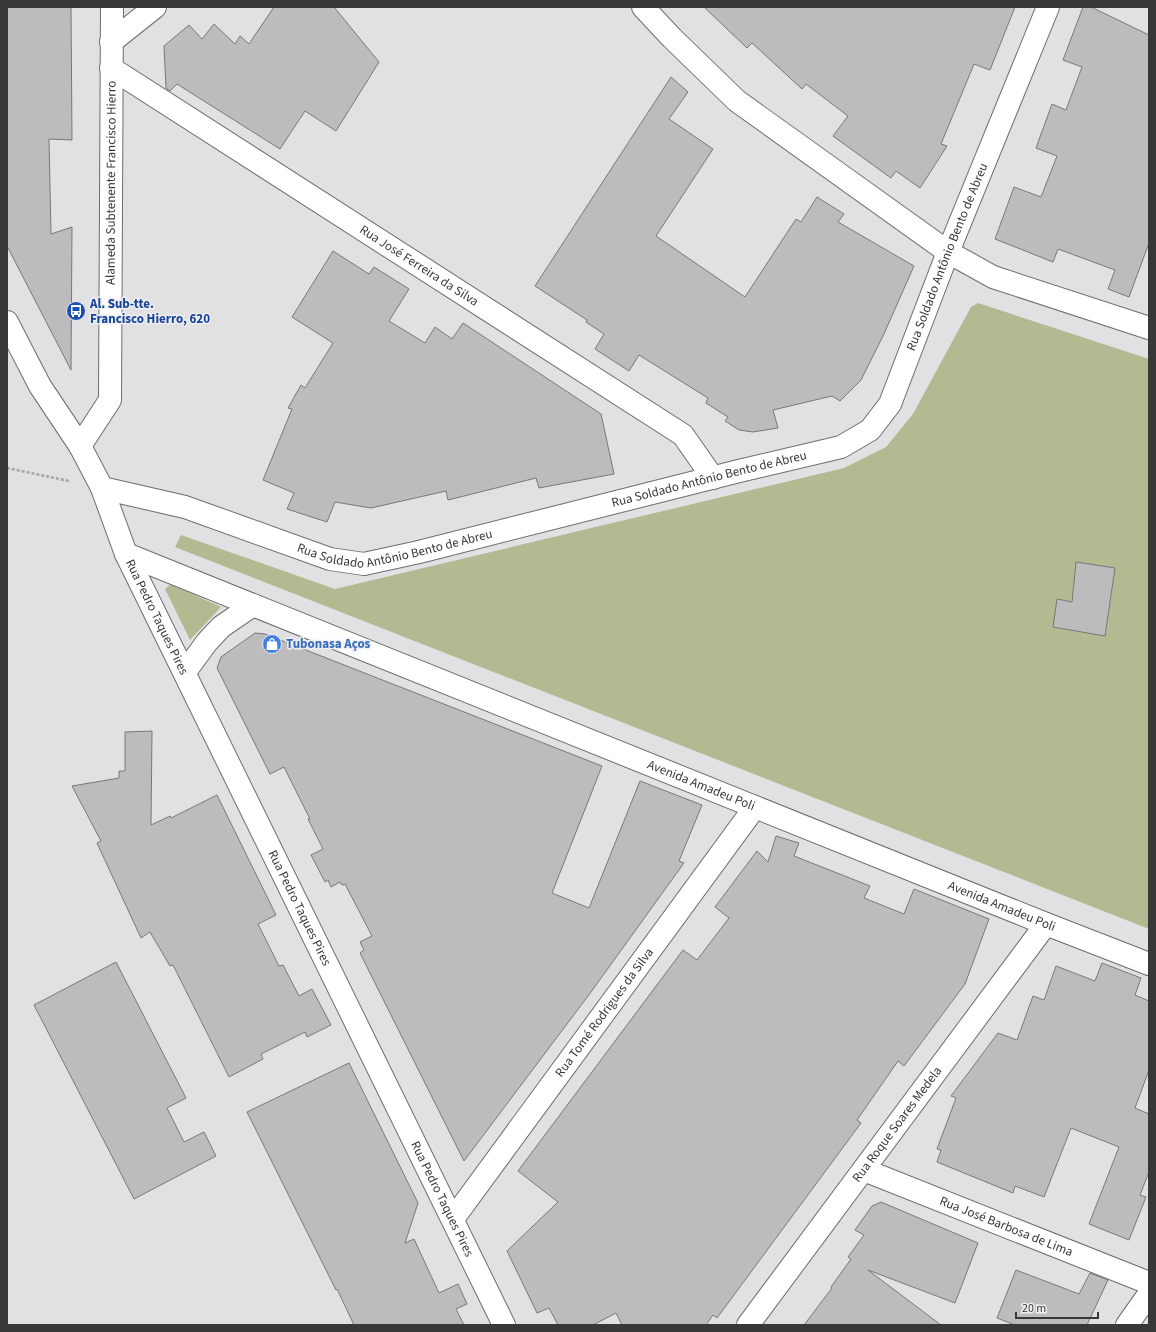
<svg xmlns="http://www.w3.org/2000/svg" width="1156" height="1332" viewBox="0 0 1156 1332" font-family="'Source Sans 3',sans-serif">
	<rect width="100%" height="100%" fill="#e1e1e3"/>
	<path fill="#b1ba90" d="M978,303L1149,359V929L175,547L181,535L335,589L844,468L886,447L913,414L971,307Z
		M171,584L221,607L190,640L165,589Z"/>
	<path fill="#bdbbbd" stroke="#797879" d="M7,7H71L72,140L49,139L51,234L72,227L71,370L7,246Z
		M274,7H334L379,62L336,131L305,111L280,149L177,84L170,91L166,88L164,46L189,25L202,39L214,24L235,44L240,36L249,44Z
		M704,7H1015L990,70L974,64L941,144L947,146L920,188L896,171L891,178L833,136L848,116L806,84L802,89L752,43L747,48Z
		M1083,7H1091L1149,35V243L1129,297L1108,289L1115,270L1058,249L1053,262L995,239L1014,187L1041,197L1057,156L1036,148L1052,104L1066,110L1082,67L1063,60Z
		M671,77L688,92L669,119L713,149L656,236L745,297L796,219L801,222L817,197L844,214L838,222L914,266L883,336L861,380L840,401L832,396L773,410L778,428L753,432L739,430L725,421L728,417L706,403L708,398L639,355L629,371L595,349L604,334L586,322L587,320L535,286Z
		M333,251L369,274L374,267L409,289L389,321L425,343L435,327L452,339L463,323L601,414L614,474L539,488L536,478L448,500L446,491L371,508L335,502L327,522L287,509L294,493L263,480L292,409L288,408L301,385L305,388L333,343L292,317Z
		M1076,562L1115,568L1105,636L1053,627L1057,599L1072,602Z
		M255,633L265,634L602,766L552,893L589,908L640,781L702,805L679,861L684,863L591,992L464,1161L360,953L364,950L360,942L372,936L345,884L342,885L340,882L331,887L328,880L325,882L311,855L323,849L308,819H310L284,767L270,774L217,668L221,657Z
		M152,731L151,825L170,816L171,818L217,795L276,915L258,924L279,966L283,965L299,996L312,989L331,1025L307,1037L305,1032L261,1054L263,1059L229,1077L173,965L170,966L150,932L141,938L97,843L101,841L72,786L119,778V771H125V732Z
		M776,836L799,843L794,856L870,886L864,898L904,914L914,889L989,919L965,984L904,1066L898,1061L857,1120L861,1123L717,1318L713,1315L706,1325H622L616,1313L593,1325H558L549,1308L537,1313L507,1251L558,1202L518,1171L683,950L697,960L729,918L715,907L757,851L768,862Z
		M116,962L186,1098L167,1108L184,1142L204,1132L216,1156L134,1199L34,1005Z
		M1102,963L1141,978L1135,995L1149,1001V1070L1135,1108L1149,1114V1172L1140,1195L1146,1197L1129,1240L1089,1224L1119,1147L1071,1128L1044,1197L1015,1186L1013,1193L937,1162L941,1150L937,1149L956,1098L951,1096L998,1033L1017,1040L1033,996L1044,1000L1056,966L1095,981Z
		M349,1063L418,1203L405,1243L414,1239L439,1293L458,1284L467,1304L456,1309L464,1325H354L337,1289L336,1290L247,1112Z
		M881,1202L978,1243L955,1303L868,1270L941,1325H804L832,1288L831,1287L851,1259L848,1257L864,1235L855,1230L872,1206Z
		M1016,1270L1079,1294L1090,1273L1108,1280L1087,1325H1015L997,1318Z"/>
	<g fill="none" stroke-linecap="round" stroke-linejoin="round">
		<defs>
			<g id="minor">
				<path d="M643,7L672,38L737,101L948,252L993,277L1149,328"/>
				<path d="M111,42L155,7"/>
				<path id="s1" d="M111,68L683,435L713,478"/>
				<path id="s2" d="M7,322L40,386L80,446L102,488L126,554L504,1325"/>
				<path id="s3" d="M80,446L110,400L112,7"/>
				<path id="s4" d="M102,488L185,507L330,559L364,564L419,552L739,471L841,447L870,430L890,404L948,252L1048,7"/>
				<path id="s5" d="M126,554L1046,924L1149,964"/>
				<path d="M185,672L207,642L221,627L253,605"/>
				<path id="s6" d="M864,1170L1149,1283"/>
				<path id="s7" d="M453,1219L755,807"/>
				<path id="s8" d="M748,1325L1046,924"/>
				<path d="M1127,1325L1149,1294"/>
			</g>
		</defs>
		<use href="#minor" stroke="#6d6d6f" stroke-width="24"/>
		<path stroke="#a4a4a5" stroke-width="2.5" stroke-dasharray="3 2" stroke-linecap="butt" d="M7,468L69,481"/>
		<use href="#minor" stroke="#fff" stroke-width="22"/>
	</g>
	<defs>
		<symbol id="bus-disc" viewBox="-11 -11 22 22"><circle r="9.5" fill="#1a4fb4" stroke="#eeeef0"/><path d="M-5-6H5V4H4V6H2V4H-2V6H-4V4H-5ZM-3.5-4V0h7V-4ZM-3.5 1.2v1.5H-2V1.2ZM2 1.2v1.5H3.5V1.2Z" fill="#fff"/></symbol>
		<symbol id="shop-disc" viewBox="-11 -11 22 22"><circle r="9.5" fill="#3f7fe0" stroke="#eeeef0"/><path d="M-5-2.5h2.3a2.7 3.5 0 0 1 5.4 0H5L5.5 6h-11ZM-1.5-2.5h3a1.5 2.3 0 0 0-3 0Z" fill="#fff"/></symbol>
	</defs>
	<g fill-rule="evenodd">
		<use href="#bus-disc" x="65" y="300" width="22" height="22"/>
		<use href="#shop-disc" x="261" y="633" width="22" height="22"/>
	</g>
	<g text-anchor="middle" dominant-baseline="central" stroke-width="3" stroke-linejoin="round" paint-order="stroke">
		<g font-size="13" fill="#393839" stroke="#eeeef0">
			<text stroke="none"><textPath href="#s3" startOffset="272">Alameda Subtenente Francisco Hierro</textPath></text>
			<text stroke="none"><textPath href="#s4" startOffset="989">Rua Soldado Antônio Bento de Abreu</textPath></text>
			<text stroke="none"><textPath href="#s1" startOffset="366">Rua José Ferreira da Silva</textPath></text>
			<text stroke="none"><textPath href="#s4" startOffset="629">Rua Soldado Antônio Bento de Abreu</textPath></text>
			<text stroke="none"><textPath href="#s4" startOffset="305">Rua Soldado Antônio Bento de Abreu</textPath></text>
			<text stroke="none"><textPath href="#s2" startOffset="332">Rua Pedro Taques Pires</textPath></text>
			<text stroke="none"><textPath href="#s5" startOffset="620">Avenida Amadeu Poli</textPath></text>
			<text stroke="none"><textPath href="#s5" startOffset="944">Avenida Amadeu Poli</textPath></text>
			<text stroke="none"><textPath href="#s2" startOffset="656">Rua Pedro Taques Pires</textPath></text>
			<text stroke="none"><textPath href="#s7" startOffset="256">Rua Tomé Rodrigues da Silva</textPath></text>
			<text stroke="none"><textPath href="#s8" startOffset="250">Rua Roque Soares Medela</textPath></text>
			<text stroke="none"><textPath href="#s2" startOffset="980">Rua Pedro Taques Pires</textPath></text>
			<text stroke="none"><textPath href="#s6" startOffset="153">Rua José Barbosa de Lima</textPath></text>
		</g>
		<g font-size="13" font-weight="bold" fill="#164399" stroke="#eeeef0" text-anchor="start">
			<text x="90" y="304">Al. Sub-tte.<tspan x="90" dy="15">Francisco Hierro, 620</tspan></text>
		</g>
		<g font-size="13" font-weight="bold" fill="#366cbe" stroke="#eeeef0" text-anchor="start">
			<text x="286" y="644">Tubonasa Aços</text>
		</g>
	</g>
	<rect width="1156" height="1332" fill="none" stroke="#393839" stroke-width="16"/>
	<path d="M1016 1312v6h82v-6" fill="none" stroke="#393839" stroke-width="2"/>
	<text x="1022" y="1312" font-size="12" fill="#393839" stroke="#eeeef0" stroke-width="3" paint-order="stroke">20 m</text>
</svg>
